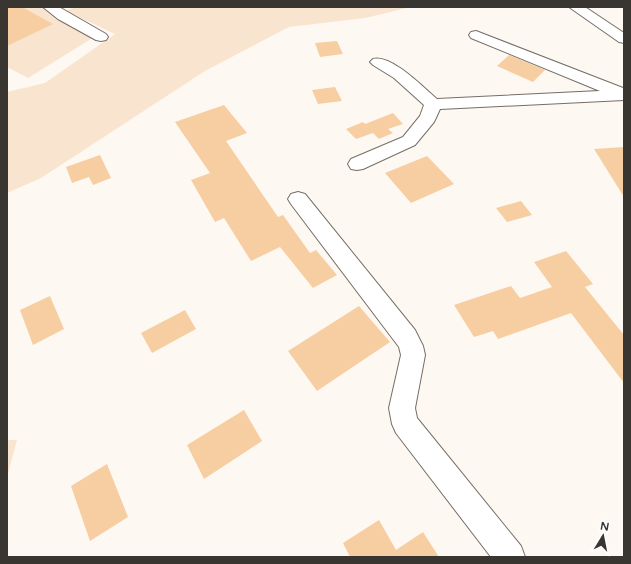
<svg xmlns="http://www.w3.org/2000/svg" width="631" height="564" viewBox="0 0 631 564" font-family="'Varela Round',sans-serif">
	<rect width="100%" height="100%" fill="#fef8f2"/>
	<path fill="#f9e4cf" d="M7,7H50L99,34L28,78L7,67Z
		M75,7H411L365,18L289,27L205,71L41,178L7,193V92L45,83L115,34L66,11Z
		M7,440H17L7,477Z"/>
	<path fill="#f7cea2" d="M7,7H22L53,24L7,46Z
		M337,41L343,54L320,57L315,43Z
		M509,55L545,70L533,82L497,66Z
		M335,87L342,101L318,104L312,90Z
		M224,105L247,133L226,141L278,217L283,215L310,253L316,250L337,275L313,288L280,247L251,261L224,218L215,222L191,180L210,173L175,122Z
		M393,113L403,124L388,129L393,133L379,139L373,133L356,139L346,129L363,122L365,124Z
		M624,147V197L594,149Z
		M100,155L111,178L93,185L89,177L72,183L66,167Z
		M427,156L454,184L411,203L385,173Z
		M521,201L532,215L507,222L496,208Z
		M566,251L593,284L585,287L624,335V383L571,313L498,339L493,331L474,337L454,305L511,286L520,298L552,287L534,262Z
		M50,296L64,329L33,345L20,310Z
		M359,306L390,342L317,391L288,351Z
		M185,310L196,329L152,353L141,333Z
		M244,410L262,441L204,479L187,445Z
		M107,464L128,517L90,541L71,486Z
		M379,520L396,550L423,532L439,557H350L343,543Z"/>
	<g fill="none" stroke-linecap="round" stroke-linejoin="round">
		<defs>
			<path id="minor" d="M43,7H59L106,34L108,37L106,40L101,41L96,40L58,19Z
				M569,7H585L624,33V43L619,42Z
				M476,31L623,88L624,100L440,109L434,122L415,145L363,169L357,170L351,169L348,164L351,159L403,137L420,116L424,105L394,78L373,65L370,62L373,59C391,54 423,87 437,99L600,91L471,38L469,35L471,32Z
				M298,192L305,194L415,330L423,346L425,355L415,408L417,418L521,546L525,557H491L396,433L392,424L389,408L401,355L399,347L291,204L288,199L291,194Z"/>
		</defs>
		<use href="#minor" stroke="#766e66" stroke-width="2"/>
		<use href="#minor" fill="#fff" fill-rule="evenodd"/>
	</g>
	<rect width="631" height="564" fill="none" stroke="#393632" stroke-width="16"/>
	<g transform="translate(603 536) rotate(10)" stroke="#ffffff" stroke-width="3" paint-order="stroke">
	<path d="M0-3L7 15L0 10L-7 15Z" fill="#393632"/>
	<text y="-6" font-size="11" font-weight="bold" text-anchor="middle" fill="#393632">N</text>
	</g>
</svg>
